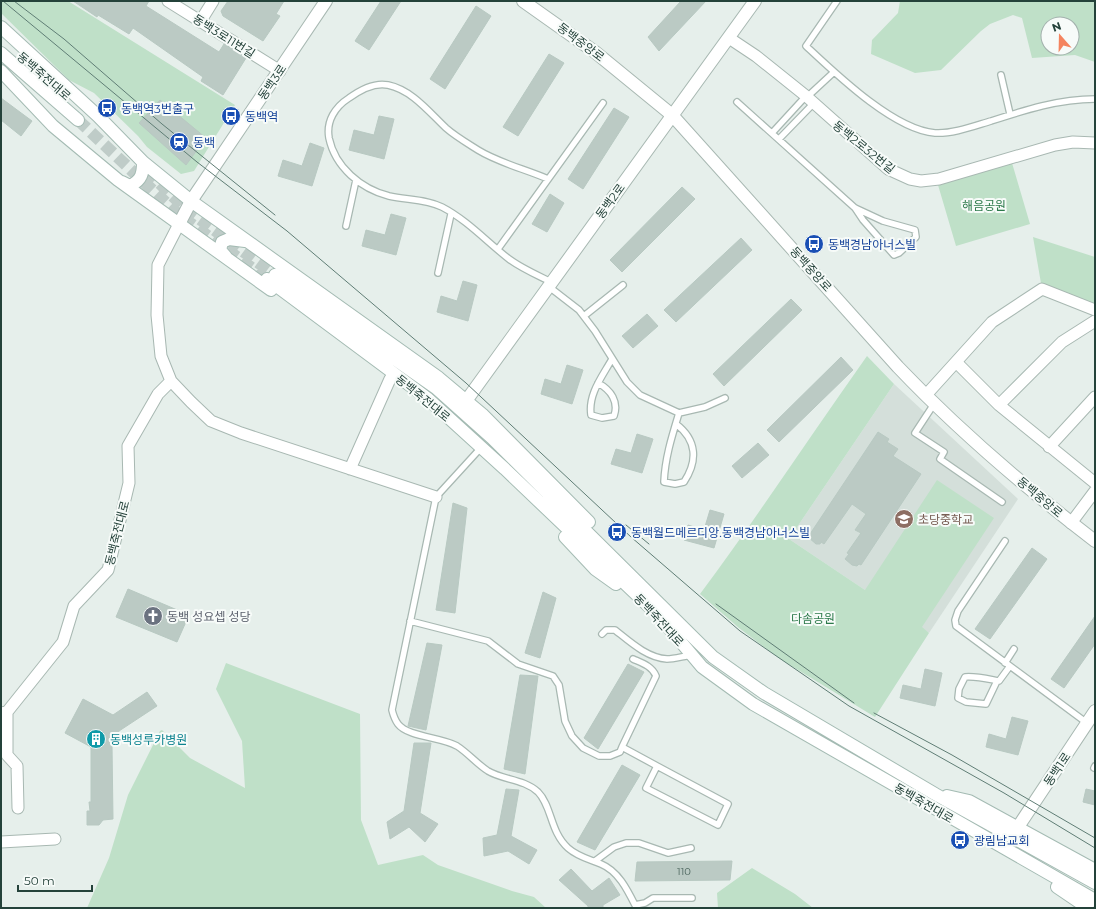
<svg xmlns="http://www.w3.org/2000/svg" width="1096" height="909" viewBox="0 0 1096 909" font-family="Montserrat,'Noto Sans KR',sans-serif">
	<rect width="100%" height="100%" fill="#e6efeb"/>
	<path fill="#d4dfda" d="M894,384L1018,499L929,633L789,539Z"/>
	<path fill="#bfe0c8" fill-rule="evenodd" d="M1,1H68L235,105L194,171L181,174L147,147L138,136L94,93L69,80L1,13Z
		M900,1H1095V62L1075,55L1032,58L1022,18L1013,15L990,24L981,31L941,70L915,73L871,54L872,40L898,13ZM1048,24H1072V48H1048Z
		M1012,163L1030,224L956,246L938,185Z
		M1033,237L1095,257V310L1042,289Z
		M867,356L894,384L789,539L865,590L937,480L994,518L922,627L929,633L875,717L780,659L739,628L700,594C758,516 811,435 867,356Z
		M226,663L360,714L361,820L378,865L423,855L438,865L512,891L534,897L546,908H87L109,858L128,795L160,731L162,730L190,758L245,788L242,741L216,689Z
		M752,868L795,894L813,908H718L717,893Z"/>
	<path fill="#bbcac4" stroke="#b8c9c2" d="M73,1H149L146,6L219,52L224,44L246,58L223,95L201,81L203,77L133,28L129,34L98,15L97,17Z
		M228,1H284L276,14L280,16L263,41L223,16L221,11Z
		M381,1H401L369,50L355,41Z
		M681,1H706L659,51L648,37Z
		M476,6L491,16L445,89L430,79Z
		M549,54L564,63L518,136L503,127Z
		M1,98L32,121L21,136L1,120Z
		M160,100L206,138L186,165L139,123Z
		M614,108L629,117L583,189L568,179Z
		M379,116L394,119L384,159L349,150L354,130L374,135Z
		M310,143L324,148L312,186L278,176L283,160L302,166Z
		M682,187L695,199L622,272L610,260Z
		M550,194L564,203L547,232L532,224Z
		M391,214L406,218L396,255L362,246L366,230L385,235Z
		M741,238L752,250L676,322L664,310Z
		M463,281L477,285L468,321L437,312L441,296L457,301Z
		M791,299L802,310L724,386L713,374Z
		M647,314L658,326L633,348L622,336Z
		M841,357L853,370L779,442L767,430Z
		M567,365L583,370L572,404L541,394L545,379L561,384Z
		M878,432L889,439L887,442L898,449L893,456L921,474L861,565L859,564L857,566L852,565L845,559L849,554L847,553L861,533L855,530L866,514L852,504L824,544L821,542L820,544H816L808,537Z
		M637,434L653,439L642,473L611,464L616,449L631,453Z
		M758,443L769,455L742,478L732,466Z
		M453,503L467,508L455,613L436,610Z
		M710,510L724,514L714,548L684,540L688,525L704,530Z
		M1032,548L1047,559L990,639L975,629Z
		M128,589L189,615L177,642L116,617Z
		M543,592L556,598L540,658L525,653Z
		M1095,616V644L1064,688L1051,679Z
		M427,643L442,645L426,730L408,726Z
		M628,664L644,672L598,749L584,738Z
		M925,669L942,673L935,706L900,698L903,685L921,689Z
		M520,675L538,676L525,774L504,769Z
		M147,692L157,706L119,731L112,745L113,819L103,820L99,825H87V811H90L89,802H91V747L65,733L83,699L113,715Z
		M1012,717L1028,721L1018,755L986,747L989,734L1006,739Z
		M414,743H431L420,813L438,824L425,842L409,827L390,839L387,822L404,811Z
		M622,765L640,775L595,850L577,842Z
		M506,789L519,790L511,836L537,850L529,864L508,851L484,856L483,838L497,835Z
		M1086,789L1095,791V805L1083,802Z
		M732,861L730,880L635,881L637,862Z
		M571,869L592,891L609,878L620,895L603,905V908H588V906L559,880Z"/>
	<g fill="none" stroke-linecap="round" stroke-linejoin="round">
		<path stroke="#bfccc8" stroke-width="12" stroke-dasharray="12 6" stroke-linecap="butt" d="M78,120L179,215L263,276
			M147,171L185,208L275,275"/>
		<defs>
			<path id="service" d="M837,1L806,46C836,74 894,130 935,133C953,134 974,126 991,121C1025,110 1059,99 1095,99
				M1001,75L1010,114
				M807,97L834,72
				M737,102L855,208L883,221L915,230L916,237L899,253L894,255L863,220L855,208
				M772,133L806,96
				M779,139L813,104
				M548,179C525,169 499,163 478,150C467,143 455,136 446,128C429,112 412,90 388,85C374,82 360,90 349,98C335,107 326,121 329,138C335,167 361,189 389,196C407,200 426,199 442,207C467,220 487,242 509,259C521,268 537,275 551,282
				M346,226L356,180
				M498,249L603,103
				M438,273L451,214
				M548,286L579,310L595,331L627,382L640,395L679,413L705,407L725,398
				M584,316L623,285
				M598,383C611,390 619,402 614,416L602,418L591,415C588,394 602,377 612,359
				M934,404L915,433L944,452L940,459L1002,502
				M676,424C697,440 698,461 684,482L675,484L664,482C665,458 672,436 679,413
				M478,451L436,497L392,710C393,714 395,720 398,724C408,737 441,737 457,746C468,753 477,764 488,771C503,780 524,779 538,792C552,806 550,832 568,848C578,857 589,859 601,864C618,871 627,889 635,905L645,903L653,898H692
				M1005,541L958,611L955,620L956,626L1087,723
				M410,621L488,641L518,664L553,676L559,685L565,721L572,736L583,748L599,756H610L620,752L622,747L657,766L646,788L718,825L728,804L657,766
				M602,634L606,630H615C629,641 647,658 667,659C674,659 684,656 692,655
				M1005,663L1014,649
				M997,681L986,704L966,702L958,698L959,689L965,677C976,676 988,679 999,681L1010,666
				M622,747L656,676C652,666 642,663 633,659
				M1094,768L1095,766
				M595,861L614,847L626,843H639L668,853L691,848"/>
			<path id="minor" d="M168,1L280,71
				M200,22L213,1
				M729,38L756,56L806,96L888,169L910,179L921,181L939,179L1055,145L1073,142L1095,143
				M179,224L158,265L157,315L161,356L171,381L191,402L211,421L241,433L436,497
				M956,362L999,405L1095,483
				M926,395L992,322L1042,289L1095,310
				M999,405L1062,342L1095,321
				M1049,447L1095,397
				M350,469L390,379
				M1071,523L1095,491
				M7,712V755L17,766L18,808
				M1,713L7,712L63,642L74,606L108,570L129,483L128,446L158,394L171,381
				M1,842L55,839"/>
			<path id="tertiary" d="M523,1L595,52L672,115L898,367C958,430 1026,488 1095,541
				M179,224L191,201L326,1
				M466,401L755,1
				M1018,827L1095,711"/>
			<path id="secondary" d="M1,27L98,116L143,162L191,201L439,378L482,414L589,522
				M1,53L78,120
				M1,71L53,126L118,180L271,290
				M122,182L130,186C142,180 143,173 143,162
				M226,257L220,250L222,242L229,239L245,241
				M275,275L436,388L492,438L713,657L764,693L935,794L1095,883
				M267,279L427,398L505,469L659,616L702,667L753,704L1095,900
				M565,537L595,569L616,584
				M947,796L969,801L1095,870
				M1057,887L1088,908"/>
		</defs>
		<use href="#service" stroke="#a8b8b2" stroke-width="8"/>
		<use href="#minor" stroke="#a8b8b2" stroke-width="13"/>
		<use href="#tertiary" stroke="#a8b8b2" stroke-width="14"/>
		<use href="#secondary" stroke="#a4bbb3" stroke-width="14"/>
		<use href="#service" stroke="#fff" stroke-width="5.5"/>
		<use href="#minor" stroke="#fff" stroke-width="11"/>
		<use href="#tertiary" stroke="#fff" stroke-width="12"/>
		<use href="#secondary" stroke="#fff" stroke-width="12"/>
		<path stroke="#5f7d75" stroke-width="1" d="M3,1L197,162L287,231L466,383L631,537L740,631L849,706L1004,793L1095,848
			M14,1L64,39L162,124L275,215
			M626,525L649,544
			M716,604L854,703
			M874,713L952,755L1095,838"/>
	</g>
	<defs>
		<symbol id="bus-disc" viewBox="-11 -11 22 22"><circle r="9.5" fill="#1a4fb4" stroke="#f7fbf9"/><path d="M-5-6H5V4H4V6H2V4H-2V6H-4V4H-5ZM-3.5-4V0h7V-4ZM-3.5 1.2v1.5H-2V1.2ZM2 1.2v1.5H3.5V1.2Z" fill="#fff"/></symbol>
		<symbol id="station-disc" viewBox="-11 -11 22 22"><circle r="9.5" fill="#1a4fb4" stroke="#f7fbf9"/><path d="M-3-6H3Q5-6 5-4V2Q5 4 3 4L4.5 6H3L1.5 4h-3L-3 6H-4.5L-3 4Q-5 4-5 2V-4Q-5-6-3-6ZM-3.5-4v3h7v-3ZM-3.5 1v1.5H-2V1ZM2 1v1.5H3.5V1Z" fill="#fff"/></symbol>
		<symbol id="school-disc" viewBox="-11 -11 22 22"><circle r="9.5" fill="#8d6e63" stroke="#f7fbf9"/><path d="M0-5L7-2L0 1L-7-2ZM-4 1L0 2.5L4 1V4Q0 6-4 4Z" fill="#fff"/></symbol>
		<symbol id="church-disc" viewBox="-11 -11 22 22"><circle r="9.5" fill="#6b7280" stroke="#f7fbf9"/><path d="M-1.2-6h2.4v3.5h3.3v2.4h-3.3V6h-2.4V-.1h-3.3v-2.4h3.3Z" fill="#fff"/></symbol>
		<symbol id="building-disc" viewBox="-11 -11 22 22"><circle r="9.5" fill="#0f9aa8" stroke="#f7fbf9"/><path d="M-4-6H4V6H1V3H-1V6H-4ZM-2.5-4.3h1.7v1.8h-1.7ZM.8-4.3h1.7v1.8H.8ZM-2.5-1h1.7V.8h-1.7ZM.8-1h1.7V.8H.8Z" fill="#fff"/></symbol>
	</defs>
	<g fill-rule="evenodd">
		<use href="#bus-disc" x="96" y="97" width="22" height="22"/>
		<use href="#bus-disc" x="220" y="105" width="22" height="22"/>
		<use href="#station-disc" x="168" y="131" width="22" height="22"/>
		<use href="#bus-disc" x="803" y="233" width="22" height="22"/>
		<use href="#school-disc" x="893" y="508" width="22" height="22"/>
		<use href="#bus-disc" x="606" y="521" width="22" height="22"/>
		<use href="#church-disc" x="142" y="605" width="22" height="22"/>
		<use href="#building-disc" x="85" y="728" width="22" height="22"/>
		<use href="#bus-disc" x="949" y="829" width="22" height="22"/>
	</g>
	<g text-anchor="middle" dominant-baseline="central" stroke-width="4" stroke-linejoin="round" paint-order="stroke">
		<g font-size="10" fill="#4a645c">
			<text x="684" y="871">110</text>
		</g>
		<g font-size="12" fill="#24423a" stroke="#f7fbf9">
			<text transform="translate(224 36) rotate(32)">동백3로11번길</text>
			<text transform="translate(581 42) rotate(37)">동백중앙로</text>
			<text transform="translate(44 76) rotate(41)">동백죽전대로</text>
			<text transform="translate(272 82) rotate(-56)">동백3로</text>
			<text transform="translate(864 147) rotate(39)">동백2로32번길</text>
			<text transform="translate(610 201) rotate(-54)">동백2로</text>
			<text transform="translate(811 269) rotate(48)">동백중앙로</text>
			<text transform="translate(423 398) rotate(39)">동백죽전대로</text>
			<text transform="translate(1040 497) rotate(40)">동백중앙로</text>
			<text transform="translate(117 533) rotate(-76)">동백죽전대로</text>
			<text transform="translate(659 620) rotate(47)">동백죽전대로</text>
			<text transform="translate(1057 769) rotate(-56)">동백1로</text>
			<text transform="translate(924 803) rotate(30)">동백죽전대로</text>
		</g>
		<g font-size="12" fill="#164399" stroke="#f7fbf9" text-anchor="start">
			<text x="121" y="108">동백역3번출구</text>
			<text x="245" y="116">동백역</text>
			<text x="193" y="142">동백</text>
			<text x="828" y="244">동백경남아너스빌</text>
			<text x="631" y="532">동백월드메르디앙.동백경남아너스빌</text>
			<text x="974" y="840">광림남교회</text>
		</g>
		<g font-size="12" fill="#2d7a4b" stroke="#f7fbf9">
			<text x="984" y="205">해음공원</text>
			<text x="813" y="618">다솜공원</text>
		</g>
		<g font-size="12" fill="#785e54" stroke="#f7fbf9" text-anchor="start">
			<text x="918" y="519">초당중학교</text>
		</g>
		<g font-size="12" fill="#5b616d" stroke="#f7fbf9" text-anchor="start">
			<text x="167" y="616">동백 성요셉 성당</text>
		</g>
		<g font-size="12" fill="#0d838f" stroke="#f7fbf9" text-anchor="start">
			<text x="110" y="739">동백성루카병원</text>
		</g>
	</g>
	<rect width="1096" height="909" fill="none" stroke="#24423a" stroke-width="4"/>
	<g transform="translate(1060 36) rotate(340)"><circle r="19" fill="#f7fbf9" stroke="#a3b1ad"/>
	<path d="M0-3L7 15L0 10L-7 15Z" fill="#f4845f"/>
	<text y="-6" font-size="11" font-weight="bold" text-anchor="middle" fill="#24423a">N</text>
	</g>
	<path d="M18 885v6h74v-6" fill="none" stroke="#24423a" stroke-width="2"/>
	<text x="24" y="885" font-size="12" fill="#24423a" stroke="#f7fbf9" stroke-width="3" paint-order="stroke">50 m</text>
</svg>
